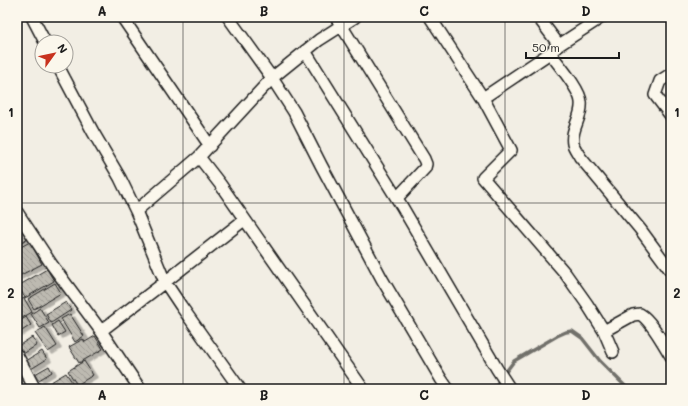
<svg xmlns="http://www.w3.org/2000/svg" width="688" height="406" viewBox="0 0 688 406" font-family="Mali,sans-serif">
	<defs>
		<pattern id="building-back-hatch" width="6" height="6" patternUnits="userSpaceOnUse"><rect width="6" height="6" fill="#bdbab1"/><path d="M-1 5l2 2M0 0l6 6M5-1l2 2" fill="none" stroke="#a29f98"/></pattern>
		<filter id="shadow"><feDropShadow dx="4.5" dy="2.5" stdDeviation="0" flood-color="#0004"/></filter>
	</defs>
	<rect width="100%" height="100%" fill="#f2eee4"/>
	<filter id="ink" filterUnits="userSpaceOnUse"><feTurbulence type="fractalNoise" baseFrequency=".025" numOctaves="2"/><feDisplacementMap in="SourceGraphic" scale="8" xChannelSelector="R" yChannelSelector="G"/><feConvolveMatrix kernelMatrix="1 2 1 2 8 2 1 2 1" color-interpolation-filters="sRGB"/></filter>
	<g filter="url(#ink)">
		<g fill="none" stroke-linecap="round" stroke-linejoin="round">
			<path stroke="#716f6b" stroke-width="3.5" d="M493,389L514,361L557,336L566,332L572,331L582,338L600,361L628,389"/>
		</g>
		<path fill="url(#building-back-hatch)" stroke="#1c1c1c" filter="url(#shadow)" d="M21,226L28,238L17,245V229Z
			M30,242L42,264L17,277V249Z
			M47,269L54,281L25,298L18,286Z
			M55,283L61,293L34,309L28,299Z
			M24,298L32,312L17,321V302Z
			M66,302L71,310L51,323L46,314Z
			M40,308L49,323L40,328L31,314Z
			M70,314L84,336L75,342L61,319Z
			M26,317L31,325L17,334V323Z
			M58,321L65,332L58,336L52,325Z
			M45,327L57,346L48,352L35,333Z
			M95,336L103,349L79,363L69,347L83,339L85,342Z
			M32,337L37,345L23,354L18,346Z
			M42,351L47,359L31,369L26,361Z
			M84,361L93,375L77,385L68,371Z
			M49,366L52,372L39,380L35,374Z
			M18,367L23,378L17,381V368Z
			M66,373L74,385L67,389H41V388Z"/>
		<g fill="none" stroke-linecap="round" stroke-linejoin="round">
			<defs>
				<path id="minor" d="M32,17L45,42
					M122,17L210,146
					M228,17L272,78L294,112L321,165L382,279L441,379L448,389
					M336,17L424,159L426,164L425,168L397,198
					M430,17L483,98L511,150L483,178L565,273L587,304L604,331L633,315L640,314C652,321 663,344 671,356
					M538,17L559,45
					M305,51L401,205L497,369L510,389
					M550,53C558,64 580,89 581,102C583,117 570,129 573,144C574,148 578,153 580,157L640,229L671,271
					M58,66L93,132L120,178L136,211L165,282L181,306L240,389
					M671,74L660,81L655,95L671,116
					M483,98L550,53L559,45L602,17
					M199,157L220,184L363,389
					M136,211L199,157L272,78L319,40L355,17
					M17,212L52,265L101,331L140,389
					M101,331L165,282L244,220
					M604,331L613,352
					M17,355L35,389"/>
			</defs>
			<use href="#minor" stroke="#1c1c1c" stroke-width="14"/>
			<use href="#minor" stroke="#fbf7ec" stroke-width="11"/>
		</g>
	</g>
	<path fill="none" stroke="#1c1c1c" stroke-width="1" stroke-opacity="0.55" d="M183,17V389M344,17V389M505,17V389M17,203H671"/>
	<rect width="688" height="406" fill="none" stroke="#fbf7ec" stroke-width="44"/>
	<g transform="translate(54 54) rotate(57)"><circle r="19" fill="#fbf7ec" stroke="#a29f99"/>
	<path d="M0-3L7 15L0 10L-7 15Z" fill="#c8321e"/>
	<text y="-6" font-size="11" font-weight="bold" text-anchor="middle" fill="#1c1c1c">N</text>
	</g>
	<path d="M526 52v6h93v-6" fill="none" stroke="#1c1c1c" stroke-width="2"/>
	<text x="532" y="52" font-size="12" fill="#1c1c1c" stroke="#fbf7ec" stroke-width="3" paint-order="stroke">50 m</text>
	<rect x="22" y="22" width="644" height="362" fill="none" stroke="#1c1c1c" stroke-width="1.5"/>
	<g font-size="13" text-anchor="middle" font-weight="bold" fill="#1c1c1c">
		<text x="102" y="16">A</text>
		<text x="264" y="16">B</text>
		<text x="424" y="16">C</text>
		<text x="586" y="16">D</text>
		<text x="11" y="117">1</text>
		<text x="677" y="117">1</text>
		<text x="11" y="298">2</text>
		<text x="677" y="298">2</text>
		<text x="102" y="400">A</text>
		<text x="264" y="400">B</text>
		<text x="424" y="400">C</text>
		<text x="586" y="400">D</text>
	</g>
</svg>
